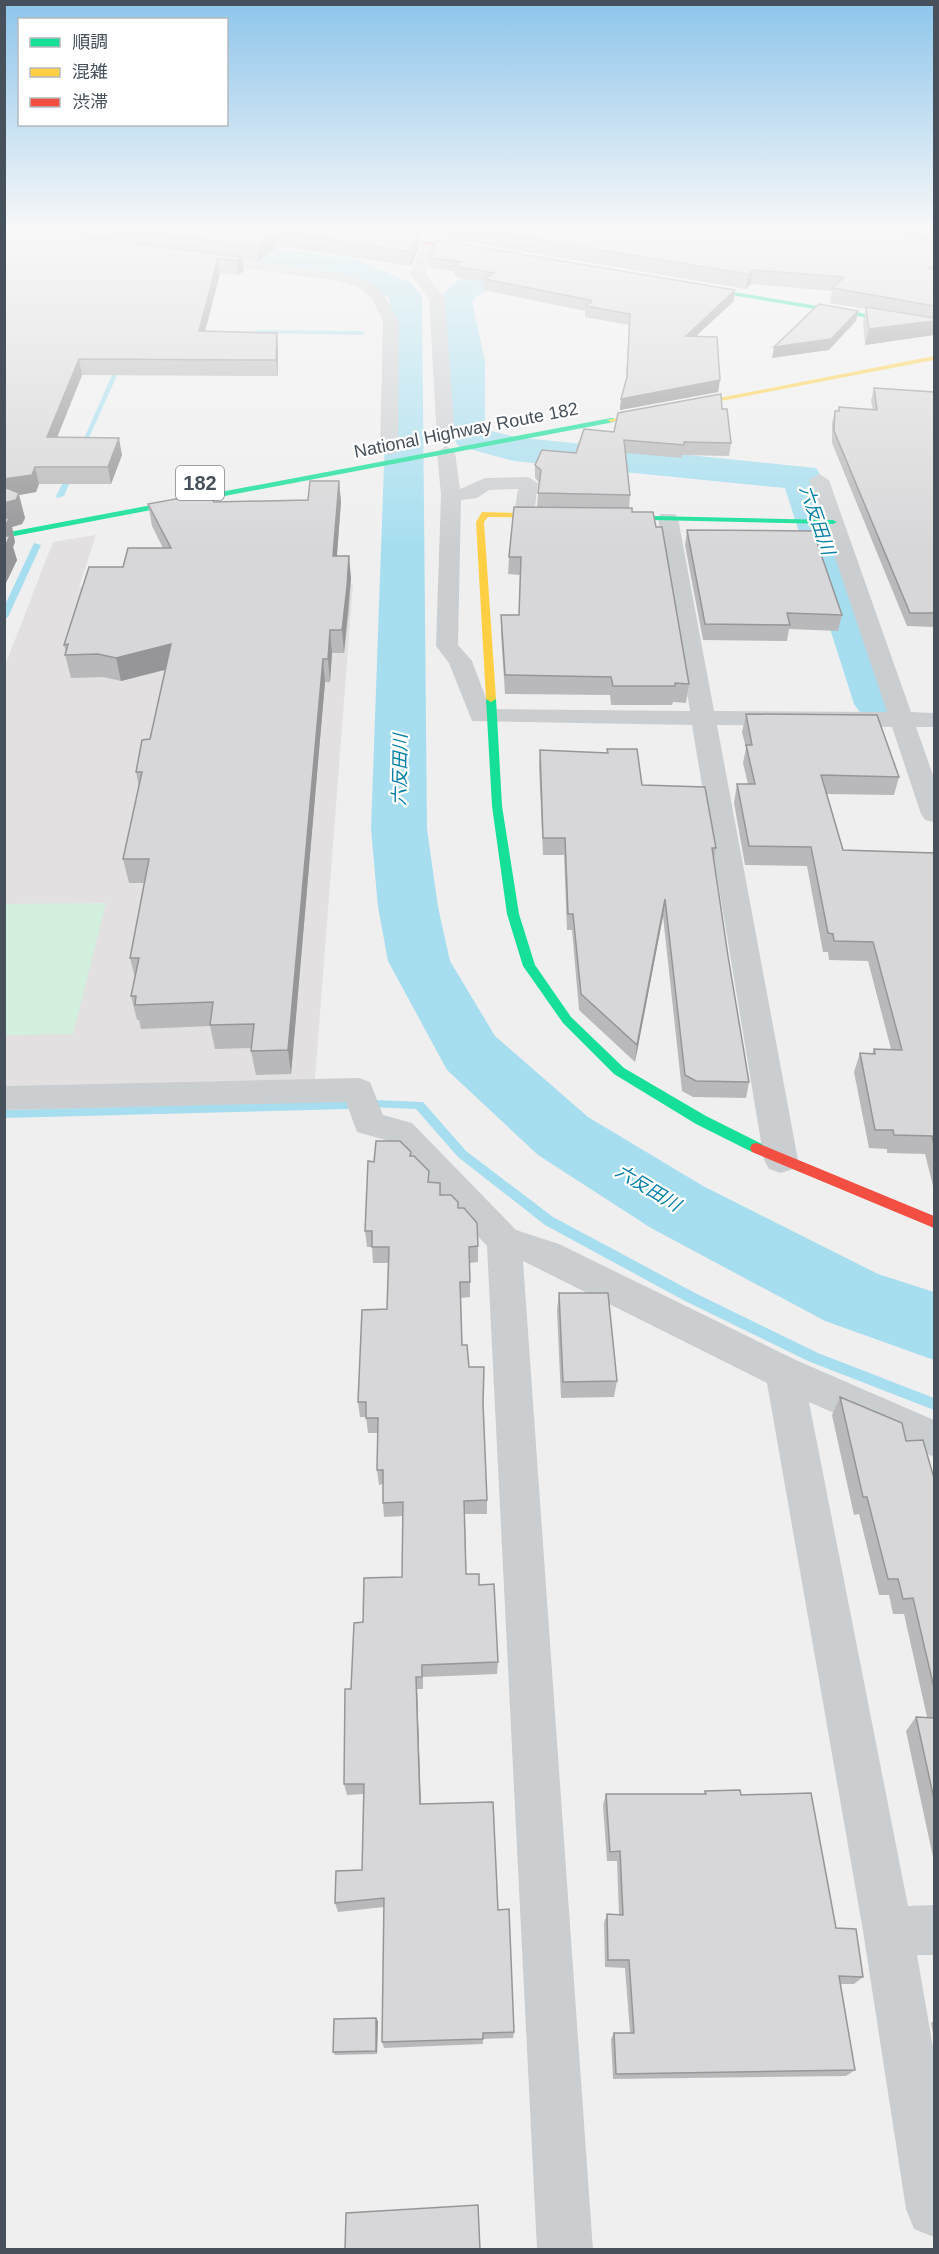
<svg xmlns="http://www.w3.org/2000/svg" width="939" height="2254" viewBox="0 0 939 2254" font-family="Helvetica,'Noto Sans JP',sans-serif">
	<rect width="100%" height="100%" fill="#f0efef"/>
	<path fill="#e2e0e1" d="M96,535L79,587L353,584L315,1079L5,1086L4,668L53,542Z"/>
	<path fill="#d3f0de" d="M106,903L73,1034L5,1035V904Z"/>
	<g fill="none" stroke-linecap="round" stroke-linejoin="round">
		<path fill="#a6deef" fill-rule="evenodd" d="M256,330L362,331L365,333L362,335L254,333Z
			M461,331L463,334L451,335L448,333Z
			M119,359L124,360L83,451L78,452Z
			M70,469L75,470L64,496L57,498L56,496Z
			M34,543L41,545L8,617L4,619V607Z
			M374,1100L423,1102L466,1151L553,1217L695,1293L818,1353L934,1398V1410L808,1361L685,1301L545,1225L458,1157L416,1109L370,1107L368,1104L370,1101Z
			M348,1101L354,1105L348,1109L4,1118V1110Z"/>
		<path fill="#a6deef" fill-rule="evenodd" d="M33,232H129L353,258L411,283L422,297L427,829L438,907L450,961L495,1036L588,1117L703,1186L878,1274L934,1292V1360L825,1321L651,1228L538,1155L447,1070L388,961L378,907L371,829L390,298L346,276L48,241L37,238Z
			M515,252L526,254L531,261L526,268L475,297L472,302L485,361V425L488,430L515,437L816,468L822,477L906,704L898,715L880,719L862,715L854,704L785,488L514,461L458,446L447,425L449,361L438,302C455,278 487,259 515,252Z"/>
		<path fill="#cbced0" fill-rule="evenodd" d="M430,240L437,244L425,274L445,299L455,438L446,444L437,438L429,299L410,274L423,244Z
			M197,254L342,273L369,282L382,291L399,321L398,449L396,453L389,455L380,449L383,321L371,297L359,288L339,281L192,261L190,258Z
			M446,446L455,452L460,489L485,478L528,477L538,483L534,515L531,519H517L514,515L518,489L489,490L477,498L461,500L458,645L472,661L490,709L690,711L658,518L661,514H675L678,518L714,711L887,712L809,480L819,474L829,480L911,712L934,713V727H916L934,778V822L925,820L921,814L892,727L717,725L798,1160L793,1169L781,1173L769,1169L764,1160L692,725L472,721L449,663L436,646L441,495L437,452Z
			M359,1078L370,1082L383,1115L412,1123L516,1230L559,1244L798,1361L934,1420V1457L809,1402L908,1906L934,1905V1955H917L934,2053V2237L914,2229L906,2209L863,1931L767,1383L523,1261L593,2250H537L487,1246L389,1141L357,1132L346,1102L4,1110V1086Z"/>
		<path fill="#16e098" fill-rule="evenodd" d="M691,285L934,325V329L689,288Z
			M611,418H614V422L4,538V533Z
			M607,515L833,520L837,522L833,524L610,519H607Z
			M491,696L496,699L502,806L519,914L535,965L571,1017L624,1068L706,1116L762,1144L764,1148L762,1152H752L696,1124L614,1074L563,1023L523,966L507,914L492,806L486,699Z"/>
		<path fill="#ffcf43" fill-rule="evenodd" d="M934,356V360L611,422L607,420Z
			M482,512L559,514L563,516L559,518L488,517L484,522L496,699L491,702L486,699L476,522Z"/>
		<path fill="#f24e42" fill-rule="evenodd" d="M361,232H375L483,252L480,254Z
			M757,1143L934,1216V1228L752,1152L750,1148L752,1144Z"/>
	</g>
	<path fill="#b9b9bb" d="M4,232H934V335L865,345L863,322L866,309L830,303L832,291L751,284L746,289L419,234V248L411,266L278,246L258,261L242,259L244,271L238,275L220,273L205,332L278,348V376L82,375L57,437L122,455L111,484H39L36,492L19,495L25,518L22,524L12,527L15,542L13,547L17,560L4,587Z
		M437,240L734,301L696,336L720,380L718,392L620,410L621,399L626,379L629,325L585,317V311L484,290V282L455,277L454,271L430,268L429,258Z
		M874,388L934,392V627L907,626L832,443V423L835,411L873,410L871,400Z
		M722,409L731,443L729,456L682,455V458L626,453L630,495L629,508L632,512L689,684L686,703L673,702L672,705H611L610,695L505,694L501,633V615H519L520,575L508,574L509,557L537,507L539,482L535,478V465L576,453L614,432Z
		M339,481L341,502L337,556L351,578L349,610L344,653H332L330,682H325L291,1074L256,1075L251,1051L252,1048L215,1049L210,1026L141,1029L139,1020H137L131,996L135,978L130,958L144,883H129L123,859L139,788L136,772L150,739L165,670L121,681L103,677L71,678L65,655L66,652L64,645L123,567L163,548L152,526L148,504L214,502L308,500Z
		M687,530L842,615L838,631L789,629L787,641L703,640L685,545Z
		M746,714L899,777L894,795L827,794L843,850L934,853V1186H933L925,1154L887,1153V1149L869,1148L854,1072L860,1053L872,1054L874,1049H891L868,961L829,960L828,952H823L807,866L745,865L734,803L737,784H748L743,763L746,748L742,732Z
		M607,749L642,785L716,848L714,859L728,956L749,1082L746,1098L693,1097L682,1091L663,916L635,1062L579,1010L572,930H567L564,855H543L539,766L540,750L607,753Z
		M411,1152V1156L429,1182L440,1183L441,1195L458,1208L478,1246V1262L470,1263V1297L461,1298L462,1345L483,1408L487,1500V1514H465L466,1574L479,1585L498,1662L497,1674L423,1677V1689H417L421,1804L498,1910L514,2032L513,2038L483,2039V2044L384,2048L382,2042L384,1907L338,1912L335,1903L362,1870L364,1794L347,1795L344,1784L351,1689L363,1622L402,1577L403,1516L384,1517L383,1503V1484L379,1485L377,1470L378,1433H368L366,1417H360L358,1402L387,1309L389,1263H373L372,1247H367L365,1231L374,1162Z
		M559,1293L617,1381L614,1397L561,1398L557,1310Z
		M840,1397L906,1441L934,1478V1857H933L906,1731L916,1717H927L904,1614H893L889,1595H879L859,1514L854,1515L832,1415Z
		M705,1791L741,1795L836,1928L863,1977L854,1984H840L855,2070L846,2076L613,2079L611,2039L614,2033H630L625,1968L605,1967L604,1923L607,1914L619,1915L617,1861H607L603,1805L606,1794H704Z
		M378,2021L377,2054L335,2055L333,2052Z
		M934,2021V2039L931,2023Z"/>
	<path fill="#969698" d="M276,232H277L278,246L258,261L257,246Z
		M419,233V248L411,266V252Z
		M242,257L244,271L238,275L237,261Z
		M218,258L220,273L201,347L199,331Z
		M753,270L751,284L746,289L748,274Z
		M735,290L734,301L684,347L686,336Z
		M858,311L856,321L829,350L772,358L774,347Z
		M934,321V335L865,345L869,329Z
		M277,333L278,348V376L276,360Z
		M79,359L82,375L51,453L47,437Z
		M720,380L718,392L620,410L621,399Z
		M119,438L122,455L111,484L108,467Z
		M35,467L39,484L36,492L19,495L25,518L22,524L12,527L15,542L13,547L17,560L4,587V479Z
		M339,481L341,502L335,578L333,556Z
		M349,556L351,578L344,653L342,630Z
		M330,630L332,653L330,682L328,659Z
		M171,644L175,667L121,681L116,658Z
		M323,659L325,682L291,1074L288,1050Z
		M665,899L663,916L635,1062L637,1045Z
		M416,1677L417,1689L421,1814L420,1804Z
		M376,2018L378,2021L377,2054L376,2051Z"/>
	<path fill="#d7d7d9" stroke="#969698" stroke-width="1.5" d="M4,232H42L242,257L237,261L218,258L199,331L277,333L276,360L79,359L47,437L119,438L108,467H35L32,475L4,479Z
		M139,232H276L257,246Z
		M281,232H411L419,233L411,252Z
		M491,232H893L934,242V266L927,269H934V306L833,288L844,277L753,270L748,274Z
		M437,240L735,290L686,336L717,337L720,380L621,399L627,377L630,314L586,306L592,301L590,300L484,279L494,273L454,266L462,262L429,258Z
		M819,304L858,311L831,339L774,347Z
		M866,307L934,318V321L869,329Z
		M874,388L934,392V613H910L834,431L835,411H839V407L877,410Z
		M721,394L722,409H727L731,443L684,442V445L624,440L630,495L538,493L541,470L535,465L542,450L576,453L584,429L614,432L618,413Z
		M310,481H339L333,556H349L347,587L342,630H330L328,659H323L288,1050L251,1051L254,1024L210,1025L213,1002L135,1005L136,996H131L139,958H130L149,859H123L142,772H136L142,740L150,739L171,644L116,658L98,654L65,655L68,644L64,645L89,567H123L128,548H171L148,504L208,493L214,502L308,500Z
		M4,487L19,493L16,500L4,503Z
		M514,507L632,508V512H653L656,527H662L689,684L675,683V686H613L611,677L505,675L501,615H519L521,557H509Z
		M4,518H9L4,529Z
		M687,530L813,531L842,615L787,613L790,625L705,624Z
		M4,536H10L4,548Z
		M746,714L877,715L899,777L821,775L843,850L934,853V1146L932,1136L894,1135L893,1130H875L860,1053L875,1054L874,1049L902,1050L873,942L834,941L833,934L828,933L811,847L749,846L737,784H755L746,745H752Z
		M607,749H637L642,785L705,787L716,848H712L728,956L749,1082L696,1081L685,1075L665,899L637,1045L581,994L573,914H568L565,838H543L540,750L608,753Z
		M376,1141H400L411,1152L410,1156H414L429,1171L428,1182L440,1183V1195H451L458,1202V1208H464L477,1223L478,1246L469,1247L470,1282H460L462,1345H467L469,1367H484L483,1403L487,1500L464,1501L466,1574H479V1585L494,1584L498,1662L422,1665V1677H416L420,1804L493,1802L498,1910L509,1909L514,2032L483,2033V2039L382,2042L384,1898L335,1903L336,1871L362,1870L364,1784H344L345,1689H351L354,1623L363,1622L364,1578L402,1577L403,1502L383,1503V1470H377L378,1418H366V1402H358L362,1310L387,1309L389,1247H372V1231H365L368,1161L374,1162Z
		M559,1293H608L617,1381L563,1382Z
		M840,1397L902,1423L906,1441L923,1440L934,1478V1688L913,1598L903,1599L898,1579H888L867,1497H863Z
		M916,1717L934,1718V1799Z
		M740,1790L741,1795L811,1793L836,1928L856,1929L863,1977L839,1976L855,2070L616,2074L614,2033H634L629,1960H608L607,1914L623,1915L620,1851L610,1852L606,1794H706L705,1791Z
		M376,2018V2051L333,2052L334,2019Z
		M478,2205L480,2250H345L346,2213Z"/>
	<linearGradient id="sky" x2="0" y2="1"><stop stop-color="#8dc5eb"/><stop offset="0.42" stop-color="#f8f8f8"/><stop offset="1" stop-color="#f8f8f8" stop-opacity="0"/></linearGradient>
	<rect width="939" height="548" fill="url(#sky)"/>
	<g text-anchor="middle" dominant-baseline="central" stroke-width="4.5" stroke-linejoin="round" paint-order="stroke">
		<g font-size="18" fill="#46515c" stroke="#fff">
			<text transform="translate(466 430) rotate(-11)">National Highway Route 182</text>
		</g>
		<g font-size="18" font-style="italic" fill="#0880a6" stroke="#fff">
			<text transform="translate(817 520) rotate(71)">六反田川</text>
			<text transform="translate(400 770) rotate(-89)">六反田川</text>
			<text transform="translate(648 1188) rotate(31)">六反田川</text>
		</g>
		<rect fill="#fff" stroke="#7e858d" stroke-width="1.5" x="176" y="466" width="48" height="34" rx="4.5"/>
		<g font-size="20" font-weight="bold" fill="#46515c">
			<text x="200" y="483">182</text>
		</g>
	</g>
	<rect width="939" height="2254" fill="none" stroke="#46515c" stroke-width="12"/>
	<rect x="18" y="18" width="210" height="108" fill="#ffffff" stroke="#b5b9be" stroke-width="1.5"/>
	<rect x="30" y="38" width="30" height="9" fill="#16e098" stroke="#b5b9be" stroke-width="1.5"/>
	<text x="72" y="48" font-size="18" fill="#46515c">順調</text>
	<rect x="30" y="68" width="30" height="9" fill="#ffcf43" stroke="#b5b9be" stroke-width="1.5"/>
	<text x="72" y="78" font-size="18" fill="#46515c">混雑</text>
	<rect x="30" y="98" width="30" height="9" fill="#f24e42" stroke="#b5b9be" stroke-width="1.5"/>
	<text x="72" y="108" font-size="18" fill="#46515c">渋滞</text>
</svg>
